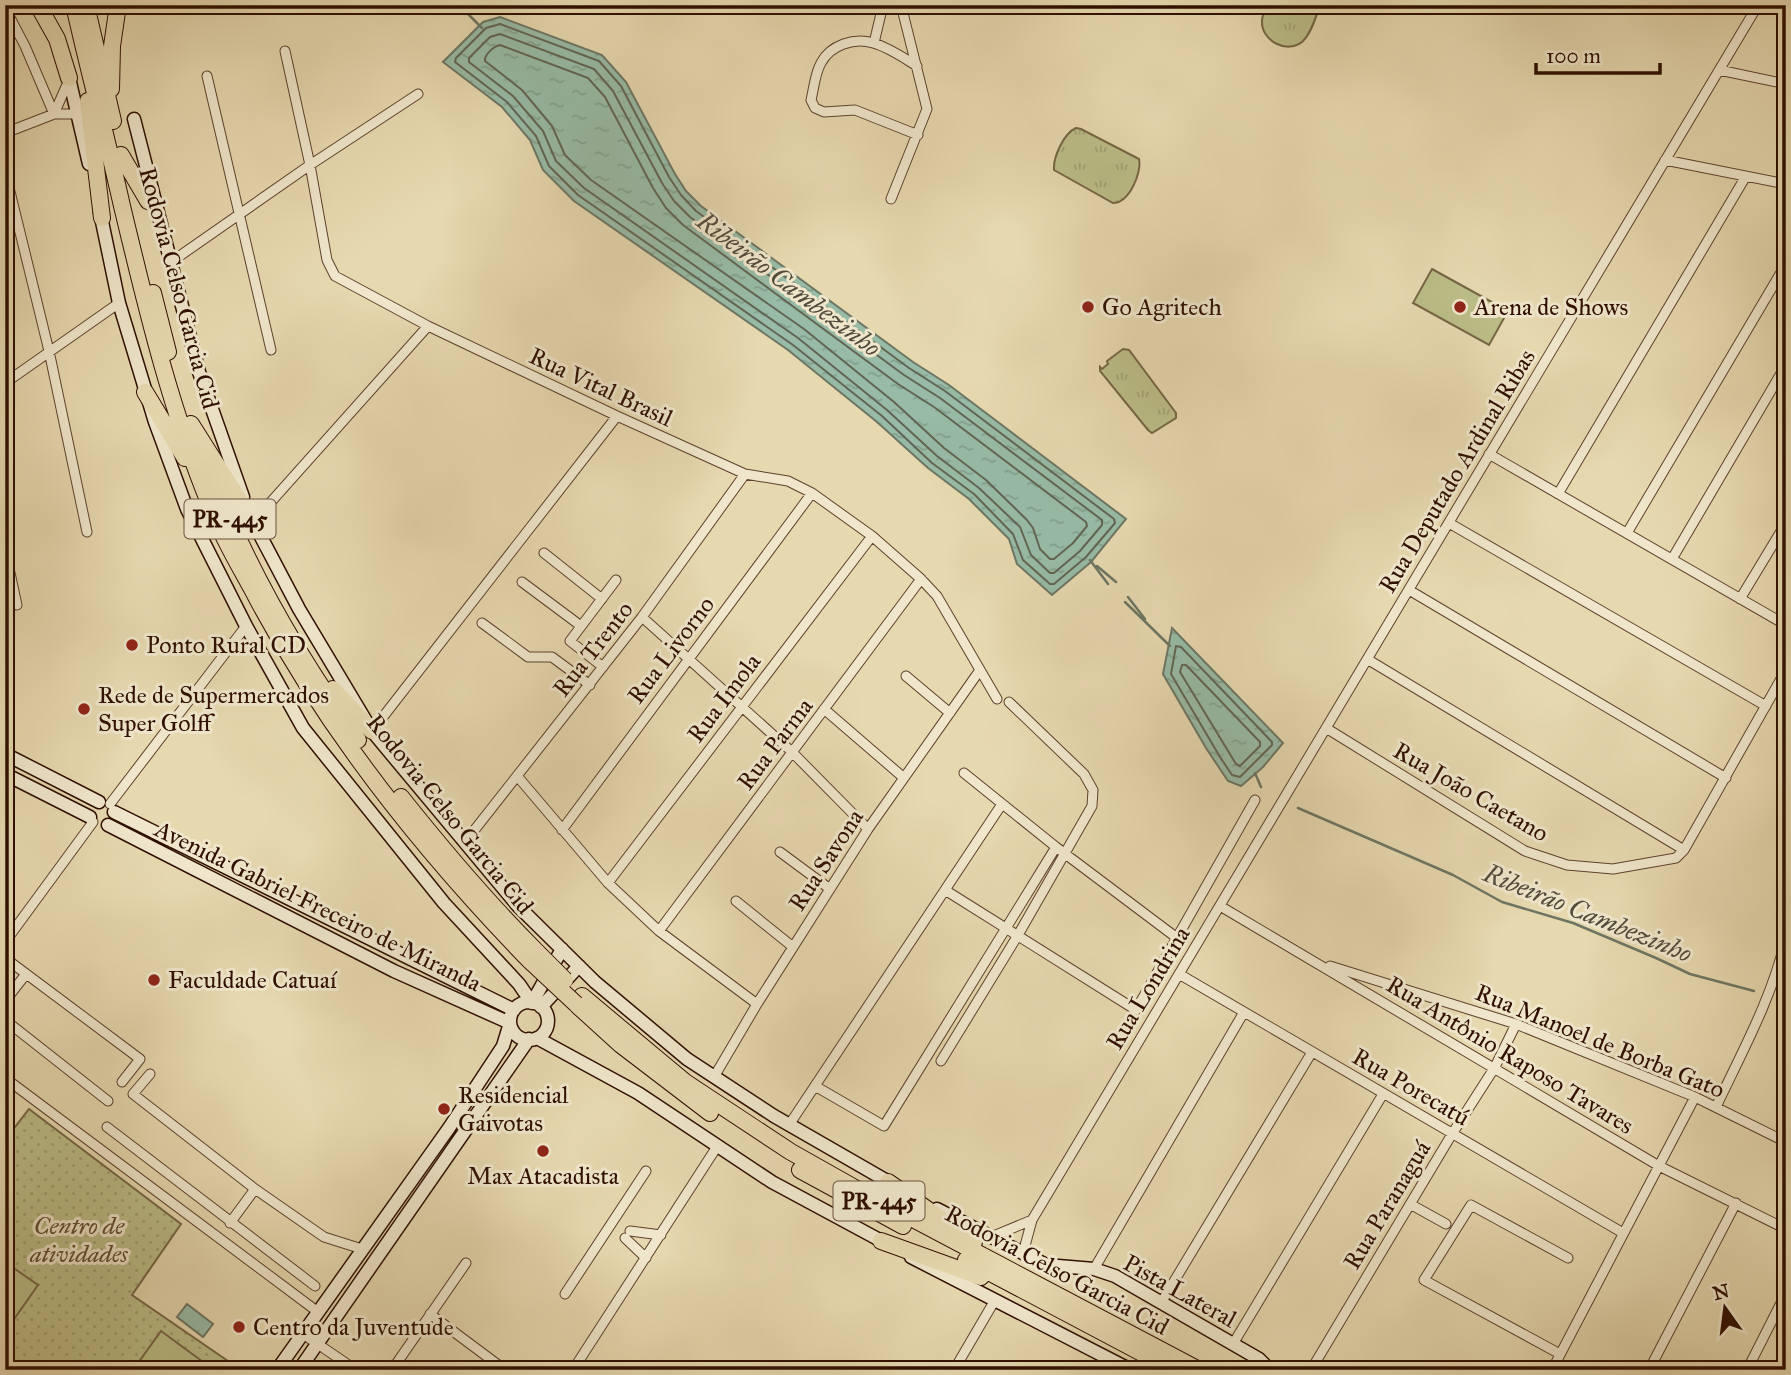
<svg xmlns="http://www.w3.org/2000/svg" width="1791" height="1375" viewBox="0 0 1791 1375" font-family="'IM FELL Great Primer',serif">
	<defs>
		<pattern id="grass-tufts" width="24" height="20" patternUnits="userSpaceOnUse" patternTransform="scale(1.75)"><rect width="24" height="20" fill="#bbbd87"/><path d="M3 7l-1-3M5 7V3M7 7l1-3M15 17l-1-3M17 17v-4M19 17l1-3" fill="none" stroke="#a1a173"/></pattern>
		<pattern id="park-dots" width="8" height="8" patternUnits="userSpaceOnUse" patternTransform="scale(1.75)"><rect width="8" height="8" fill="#bbbd87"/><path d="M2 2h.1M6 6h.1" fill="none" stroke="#a1a173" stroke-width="1.8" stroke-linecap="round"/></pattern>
		<pattern id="water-ripples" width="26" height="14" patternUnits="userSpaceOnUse" patternTransform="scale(1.75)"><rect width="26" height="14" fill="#97bba6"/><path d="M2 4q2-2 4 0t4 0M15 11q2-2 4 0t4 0" fill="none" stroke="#82a08d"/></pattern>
	</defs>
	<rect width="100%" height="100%" fill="#e6d8af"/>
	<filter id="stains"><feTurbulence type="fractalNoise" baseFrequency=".00286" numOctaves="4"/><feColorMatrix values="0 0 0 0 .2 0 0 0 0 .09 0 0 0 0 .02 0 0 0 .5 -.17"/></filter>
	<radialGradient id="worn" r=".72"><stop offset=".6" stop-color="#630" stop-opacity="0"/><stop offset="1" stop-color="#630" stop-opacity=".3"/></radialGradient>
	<path fill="url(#grass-tufts)" stroke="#756644" stroke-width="2" d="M1267,5H1320C1316,16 1312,32 1303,41C1288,55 1261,41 1262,21C1262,15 1265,11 1267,5Z
		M1076,128L1081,129L1139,159C1142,173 1129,203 1113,203L1054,170C1053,157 1064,133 1076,128Z
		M1123,349L1129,350L1176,413V418L1152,433L1148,430L1100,371V367L1102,369L1108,364L1107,361Z"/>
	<path fill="url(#park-dots)" stroke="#756644" stroke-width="2" d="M29,1109L181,1224L132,1295L241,1370H5V1140Z"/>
	<path fill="#bbbd87" stroke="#756644" stroke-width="2" d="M1432,269L1508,311L1489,345L1413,303Z
		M5,1262L38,1285L5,1332Z
		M161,1331L214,1370H133Z"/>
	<path fill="url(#water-ripples)" stroke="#6d7664" stroke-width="2" d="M500,17L602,55L626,82L675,174L686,191L701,206L913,362L949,385L1126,519L1091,562L1052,595L1017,564L1009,539L969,499L928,468L877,422L788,350L574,201L543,170L530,140L502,107L443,62L483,22Z
		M1172,628L1283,743L1263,767L1241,786L1228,781L1206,748L1163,674Z
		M187,1304L213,1324L203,1337L177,1317Z"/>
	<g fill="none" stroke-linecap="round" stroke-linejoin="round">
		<path stroke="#636554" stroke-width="2" d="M500,24L599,61L621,86L669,177L681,195L696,211L909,368L945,391L1114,519L1115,523L1086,557L1054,584H1050L1023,560L1013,534L974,494L932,463L882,416L793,345L578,195L549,166L536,136L507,102L455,62L456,58L486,28Z
			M500,34L594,69L613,91L662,183L674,201L690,217L904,375L940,398L1102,520V525L1080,551L1054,573H1050L1031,555L1020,527L979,488L937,456L887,410L798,338L584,188L556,161L543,131L513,96L469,62V58L490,37Z
			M500,45L588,78L605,97L653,188L666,208L683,225L898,384L934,407L1086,522L1087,526L1073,543L1054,559H1050L1040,549L1033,528L1027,520L986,480L944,448L894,402L804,329L591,180L565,155L552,126L522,90L485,61C484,55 494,46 500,45Z
			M1176,646L1181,647L1272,742V745L1240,777L1232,775L1220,757L1171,674Z
			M1182,665H1186L1260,742V746L1240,766L1236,764L1180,672Z"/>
		<path stroke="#6d7664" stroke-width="2.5" d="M459,5L482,28
			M1090,560L1108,584
			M1097,566L1116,582
			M1128,597L1145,619
			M1125,602L1170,646
			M1255,773L1261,787
			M1298,808L1453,875L1502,902L1573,923L1656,958L1690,974L1754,991"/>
		<defs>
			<path id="street" d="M5,8L25,46L54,114
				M874,43L883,5
				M285,51L310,165L327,260L335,276L428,326L617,416L745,474L788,481L812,493L872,536L921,579L937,596L997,699
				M917,66C904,58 888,47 873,43C855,37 830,45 821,63C815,73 814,88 811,100L815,108L824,112L855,110L918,135
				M1719,70L1786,84
				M207,76L271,350
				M54,114L69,80
				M5,133L54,114H78
				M1665,160L1786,184
				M5,171L49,351L87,532
				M891,199L927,109L901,5
				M171,262L310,165L418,94
				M5,383L119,303
				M1489,454L1786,625
				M1558,494L1746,176
				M253,522L428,326
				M1449,523L1766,706
				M1627,533L1786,264
				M5,550L17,605
				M544,553L602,599
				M1672,559L1786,365
				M522,582L581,626
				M1409,590L1726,778
				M1740,599L1786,523
				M642,617L792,752L868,829
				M482,623L528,657H552L590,685
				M1367,659L1684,850
				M603,667L570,641L616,580
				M906,676L950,713
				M824,709L904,778
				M1326,728L1525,851L1567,865L1613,869L1676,858L1684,850L1786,670
				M372,731L617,416
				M964,773L1056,847L1177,938
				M518,777L608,883L659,931L757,1004
				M110,804L246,626
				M562,830L812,493
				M465,842L642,617L745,474
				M780,852L830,889
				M608,883L872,536
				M945,890L1136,1010L1255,800
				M736,901L793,947
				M1220,906L1659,1166L1786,1229
				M659,931L921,579
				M5,942L93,822
				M5,958L140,1059L122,1082
				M1330,966L1516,1024L1695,1097L1786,1142
				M1179,974L1623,1233
				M5,1001L26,974
				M5,1020L108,1101
				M941,1061L1018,935L1092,806L1093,790L1084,774L1009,702
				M150,1074L133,1094L255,1189L324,1237L362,1249
				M714,1077L757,1004L868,829L980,670
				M5,1078L318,1312
				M815,1086L884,1126L1056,847
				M1716,1107C1742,1052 1772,998 1786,938
				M789,1125L1002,804
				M107,1127L315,1286
				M1410,1204L1446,1224
				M230,1223L255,1189
				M630,1231L661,1235
				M991,1237L1032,1220
				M625,1238L646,1258
				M1023,1253L1032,1220L1758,5
				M1094,1269L1244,1012
				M565,1294L646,1171
				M1161,1303L1312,1052
				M430,1314L505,1370
				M303,1334L356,1370
				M1233,1344L1383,1094
				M1560,1354L1424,1280L1471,1205L1568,1258
				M392,1370L466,1263
				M573,1370L718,1145
				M954,1370L995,1300
				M1311,1370L1452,1134L1495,1067L1516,1024
				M1552,1370L1695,1097
				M1649,1370L1736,1203
				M1747,1370L1786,1293"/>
			<path id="secondary" d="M69,78L89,164
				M134,119L199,372L243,497
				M100,212L119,303L155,422L187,509L246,626L303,728L444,903L519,984L532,1003L562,949
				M249,514L299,609L372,731L518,906L595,982L687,1059L774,1116L894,1185
				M5,754L99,802
				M5,774L90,817
				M114,812L514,1010
				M108,825L394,971L510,1023L503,1046L449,1128L277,1370
				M510 1021a19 19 0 1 1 38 0a19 19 0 1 1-38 0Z
				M541,1007L579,966
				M537,1038L638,1093L772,1182L889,1245
				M937,1209L1046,1265L1094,1269L1115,1276L1259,1359L1270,1370
				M911,1257L1131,1370
				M299,1370L529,1039"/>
			<path id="highway" d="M38,5L57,39L69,78
				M74,5C89,72 107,139 122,206C147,311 172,416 215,517C225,542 239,565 252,589C324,727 422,850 530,961
				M86,5L113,121
				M111,89L112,46L118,5
				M88,101L102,218
				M121,155L148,201L154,202
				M153,293L168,352
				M145,392L185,458
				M191,424L253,522
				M200,447C238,551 293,650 358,740
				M333,689L372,731
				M401,797C444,851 489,904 538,953
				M582,996L685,1082L791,1152L862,1192L1199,1370
				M578,1006L621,1045L710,1113
				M800,1170L903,1226
				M888,1182L974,1242
				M881,1241L981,1277
				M966,1260L1174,1370"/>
		</defs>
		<use href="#street" stroke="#5d412c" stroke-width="11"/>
		<use href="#secondary" stroke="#2f0f01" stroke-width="15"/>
		<use href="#highway" stroke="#2f0f01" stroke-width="18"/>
		<use href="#street" stroke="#efe6cb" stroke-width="9"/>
		<use href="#secondary" stroke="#efe6cb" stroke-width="12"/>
		<use href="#highway" stroke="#e6d8af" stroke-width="16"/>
		<defs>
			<path id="highway-bridge" d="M538,953L565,980
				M530,961L576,1004"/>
		</defs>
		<use href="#highway-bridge" stroke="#2f0f01" stroke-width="18" stroke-linecap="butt"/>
		<use href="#highway-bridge" stroke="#e6d8af" stroke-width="16"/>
	</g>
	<g fill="#8f2418" stroke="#efe6cb" stroke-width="2.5">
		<circle cx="1088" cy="307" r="7"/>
		<circle cx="1460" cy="307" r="7"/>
		<circle cx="132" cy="645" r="7"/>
		<circle cx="84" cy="709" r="7"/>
		<circle cx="154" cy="980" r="7"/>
		<circle cx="444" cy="1109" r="7"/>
		<circle cx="543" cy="1151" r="7"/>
		<circle cx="239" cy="1327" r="7"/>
	</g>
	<g text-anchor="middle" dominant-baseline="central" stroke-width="6" stroke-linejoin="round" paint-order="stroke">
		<g fill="#efe6cb" stroke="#69503e" stroke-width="2">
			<rect x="184.5" y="499.5" width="91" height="39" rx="5"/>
			<rect x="833.5" y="1181.5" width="91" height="39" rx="5"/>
		</g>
		<g font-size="23" font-weight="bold" fill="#2f0f01">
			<text x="230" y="519">PR-445</text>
			<text x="879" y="1201">PR-445</text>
		</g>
		<g font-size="24" fill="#2f0f01" stroke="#efe6cb">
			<text transform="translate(179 288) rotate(75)">Rodovia Celso Garcia Cid</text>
			<text transform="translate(601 387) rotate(25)">Rua Vital Brasil</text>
			<text transform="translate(1457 471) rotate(-59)">Rua Deputado Ardinal Ribas</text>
			<text transform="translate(593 649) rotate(-52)">Rua Trento</text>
			<text transform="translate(671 650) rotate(-53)">Rua Livorno</text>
			<text transform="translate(724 698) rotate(-53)">Rua Imola</text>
			<text transform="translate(775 744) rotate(-53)">Rua Parma</text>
			<text transform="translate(1471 792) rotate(30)">Rua João Caetano</text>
			<text transform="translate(450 814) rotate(51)">Rodovia Celso Garcia Cid</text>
			<text transform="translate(826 860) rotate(-57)">Rua Savona</text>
			<text transform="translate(318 906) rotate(26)">Avenida Gabriel Freceiro de Miranda</text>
			<text transform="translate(1148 988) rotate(-59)">Rua Londrina</text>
			<text transform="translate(1600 1041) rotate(22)">Rua Manoel de Borba Gato</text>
			<text transform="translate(1510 1055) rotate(31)">Rua Antônio Raposo Tavares</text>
			<text transform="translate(1411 1087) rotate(30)">Rua Porecatú</text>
			<text transform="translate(1387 1205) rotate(-59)">Rua Paranaguá</text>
			<text transform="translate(1057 1270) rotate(28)">Rodovia Celso Garcia Cid</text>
			<text transform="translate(1180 1291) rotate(29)">Pista Lateral</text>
		</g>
		<g font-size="24" fill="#2f0f01" stroke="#efe6cb" text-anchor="start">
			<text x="1102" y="307">Go Agritech</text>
			<text x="1474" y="307">Arena de Shows</text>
			<text x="146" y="645">Ponto Rural CD</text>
			<text x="98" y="695">Rede de Supermercados<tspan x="98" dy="28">Super Golff</tspan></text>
			<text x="168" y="980">Faculdade Catuaí</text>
			<text x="458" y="1095">Residencial<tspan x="458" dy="28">Gaivotas</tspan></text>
			<text x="543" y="1176" text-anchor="middle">Max Atacadista</text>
			<text x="253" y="1327">Centro da Juventude</text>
		</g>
		<g font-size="24" font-style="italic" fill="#604c30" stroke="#efe6cb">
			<text x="79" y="1226">Centro de<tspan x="79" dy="28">atividades</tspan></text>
		</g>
		<g font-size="26" font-style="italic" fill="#534b3b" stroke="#efe6cb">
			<text transform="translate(789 284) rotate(37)">Ribeirão Cambezinho</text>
			<text transform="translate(1588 913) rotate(22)">Ribeirão Cambezinho</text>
		</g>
	</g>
	<rect width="1791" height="1375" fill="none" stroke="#e6d8af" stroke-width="28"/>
	<rect x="7" y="7" width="1777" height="1361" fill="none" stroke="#2f0f01" stroke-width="3.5"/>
	<rect x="14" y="14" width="1763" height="1347" fill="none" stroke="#2f0f01" stroke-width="2"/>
	<g transform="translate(1725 1308) rotate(346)" stroke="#efe6cb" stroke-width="5" paint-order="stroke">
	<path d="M0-5L12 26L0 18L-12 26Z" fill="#2f0f01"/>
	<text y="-10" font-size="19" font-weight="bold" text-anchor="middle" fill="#2f0f01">N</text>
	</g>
	<path d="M1536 63v10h124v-10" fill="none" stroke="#2f0f01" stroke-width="3.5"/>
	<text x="1546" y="63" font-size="21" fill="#2f0f01" stroke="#efe6cb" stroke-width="5" paint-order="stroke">100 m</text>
	<rect width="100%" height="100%" filter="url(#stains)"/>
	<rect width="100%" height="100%" fill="url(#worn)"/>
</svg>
